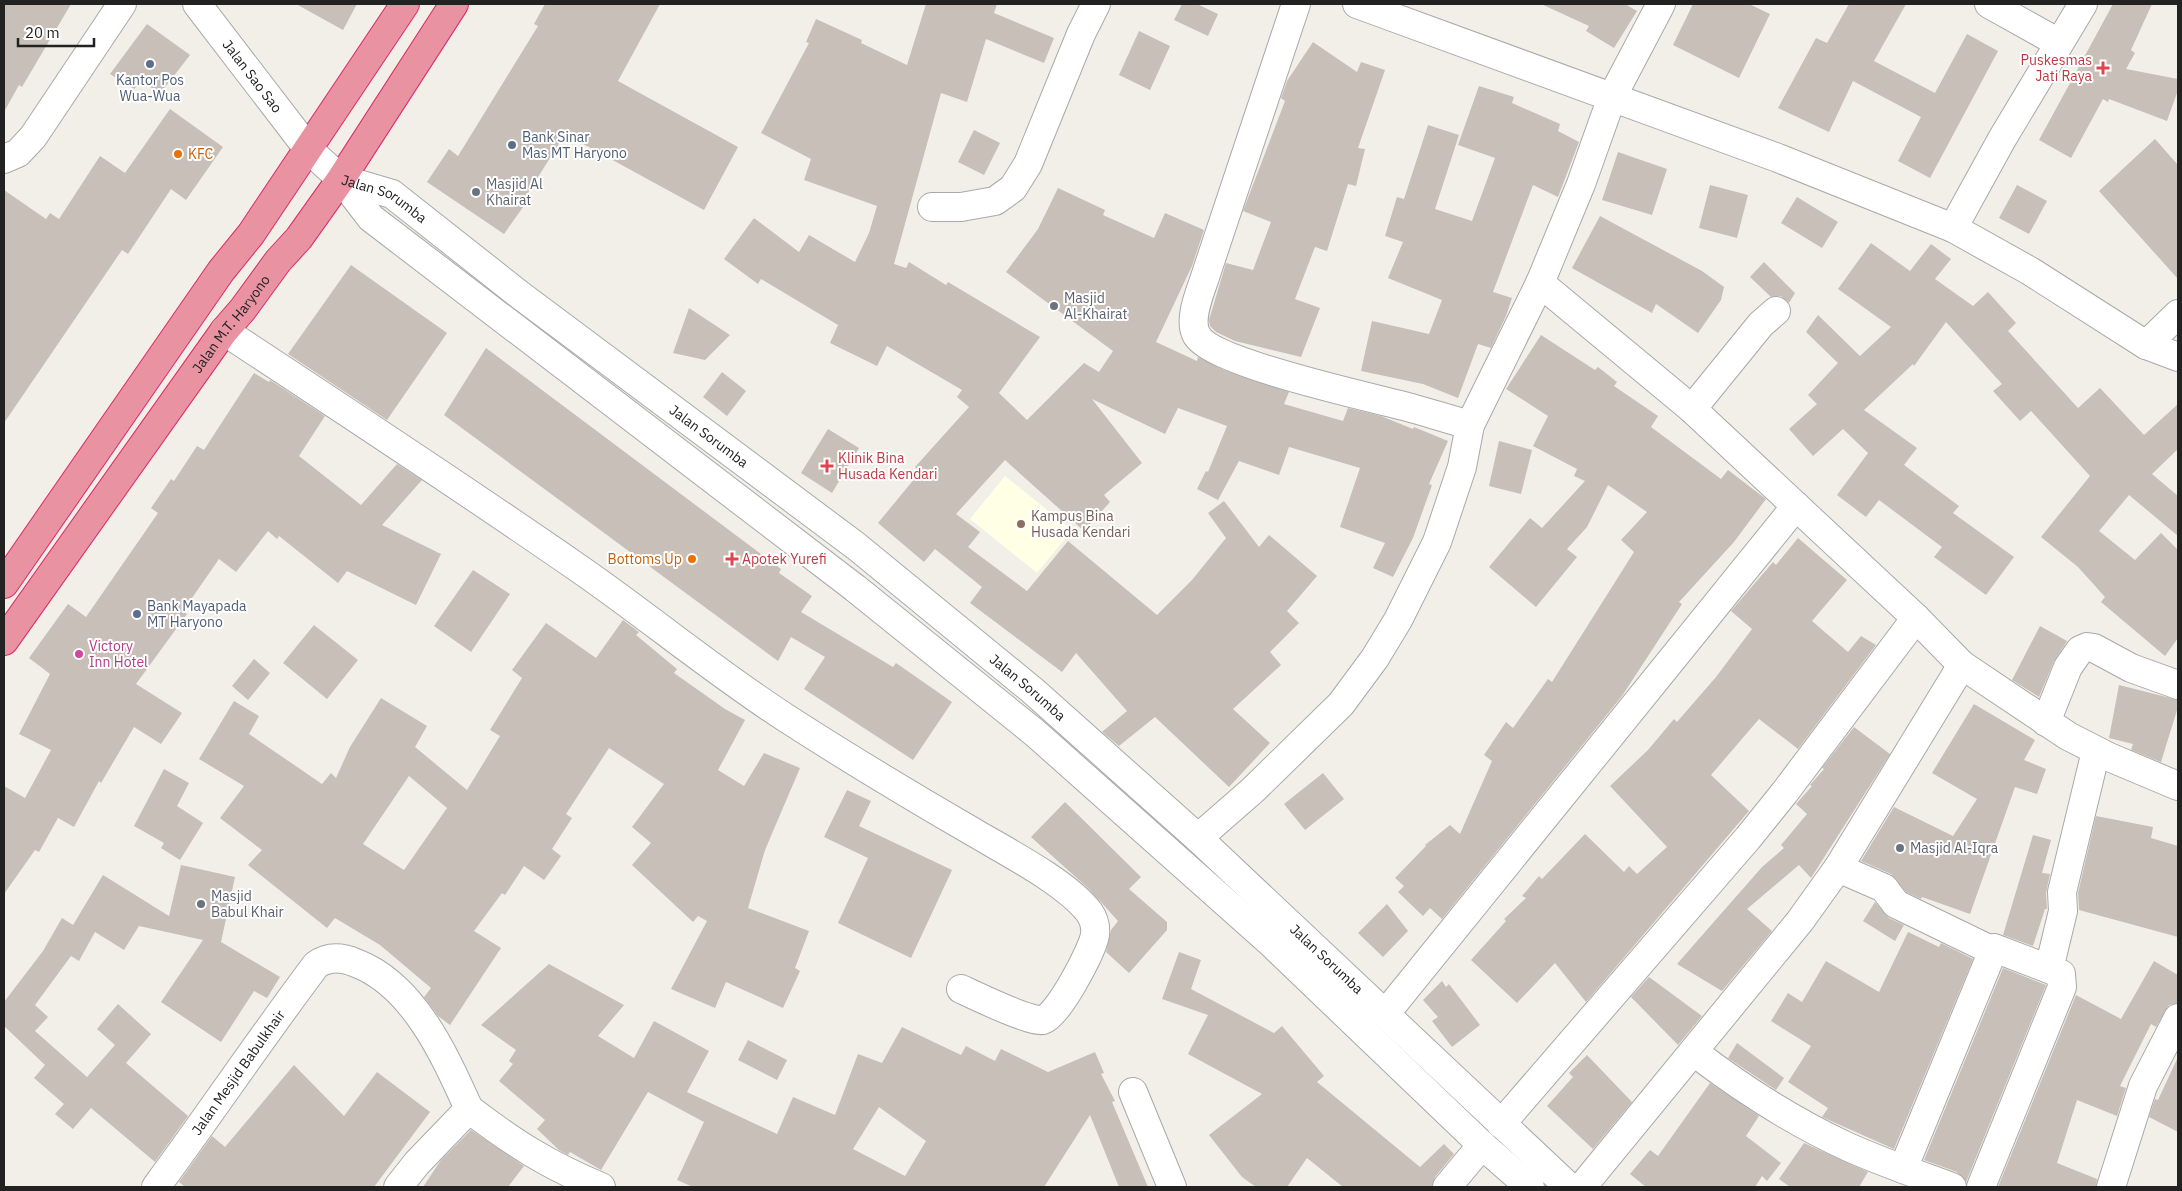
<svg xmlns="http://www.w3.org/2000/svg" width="2182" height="1191" viewBox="0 0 2182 1191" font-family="'IBM Plex Sans',sans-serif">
	<rect width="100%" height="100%" fill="#f2efe9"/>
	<path fill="#ffffe5" d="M1005,476L1072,530L1037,573L970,519Z"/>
	<path fill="#c7bfb8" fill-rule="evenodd" d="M4,4H71L22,87L19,85L4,112Z
		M296,4H357L343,30Z
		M545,4H660L618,81L738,147L704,210L565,134L523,201L526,203L504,234L427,182L449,149L458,156L538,26L534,24Z
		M926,4H997L994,13L1054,38L1044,63L986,39L967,102L941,93L894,264L906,268L909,262L946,285L948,282L1040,337L999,393L1027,420L1084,363L1099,372L1113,351L1006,272L1038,229L1058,188L1105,210L1103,215L1154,238L1165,213L1204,230L1192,266L1156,342L1197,361L1198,357L1224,370L1289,392L1284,404L1343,421L1348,408L1381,416L1413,429L1414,427L1448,441L1429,484L1432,485L1413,538L1393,577L1373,568L1385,543L1340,527L1360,468L1289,447L1279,475L1239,461L1218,500L1197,489L1206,471L1208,472L1227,426L1178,408L1165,434L1092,399L1142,463L1104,495L1110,502L1084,531L1005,460L956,514L980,532L968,547L1027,591L1068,541L1157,615L1192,580L1226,538L1208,513L1224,501L1259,547L1269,535L1317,576L1287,611L1299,623L1270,652L1281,665L1233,709L1270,743L1229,787L1155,717L1119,746L1102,732L1127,711L1076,653L1062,672L970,603L982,587L935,549L924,562L878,523L920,472L915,467L969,407L957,397L962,390L887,346L877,366L830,343L838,325L761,279L758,284L724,259L754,218L799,252L809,235L855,262L869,233L877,206L804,180L811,159L761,133L809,43L806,42L816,19L862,40L861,43L907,65Z
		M1182,4H1197L1218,14L1208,36L1174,20Z
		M1541,4H1625L1637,11L1614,48L1586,31L1589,26Z
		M1693,4H1749L1770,14L1739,78L1673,45Z
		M1849,4H1906L1874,61L1935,93L1967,34L1998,51L1930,178L1898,161L1921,117L1853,81L1829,132L1778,108L1816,38L1827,43Z
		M2113,4H2152L2131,50L2135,53L2126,69L2178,79V90L2167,121L2109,99L2108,102L2103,99L2071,158L2039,140Z
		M147,24L190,55L159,95L143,80L134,89L110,74Z
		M1139,31L1170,46L1150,90L1119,75Z
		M1313,42L1357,72L1361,62L1385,70L1358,148L1365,149L1356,186L1348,184L1327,251L1315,247L1295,299L1320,308L1301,357L1235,341L1216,332L1210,326L1209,320L1226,263L1253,270L1271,222L1243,211L1285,101L1281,98L1287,81Z
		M1479,86L1514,97L1512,103L1560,124L1558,131L1579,142L1558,197L1533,185L1493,292L1512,298L1506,316L1491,348L1478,344L1458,398L1423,384L1361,371L1372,321L1429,334L1442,300L1388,278L1403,242L1385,236L1397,197L1404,199L1428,125L1459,135L1435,209L1472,221L1495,158L1458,145Z
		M170,109L223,147L186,200L171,189L128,254L122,250L4,423V190L46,219L50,213L59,219L100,156L125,173Z
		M974,130L1000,143L984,175L958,162Z
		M2155,139L2178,165V279L2099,191Z
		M1618,152L1667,169L1652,215L1602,200Z
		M1710,185L1748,195L1737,238L1699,228Z
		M2017,185L2047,201L2029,234L1999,218Z
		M1797,197L1838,222L1822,248L1781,223Z
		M1600,216L1702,271L1724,287L1721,300L1698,333L1656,304L1652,313L1572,268Z
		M1871,243L1910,271L1931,244L1951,259L1935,279L1973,306L1988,292L2016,323L2008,331L2078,408L2100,388L2144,435L2178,404V449L2152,474L2178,496V536L2129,495L2099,531L2135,560L2161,533L2178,550V638L2165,656L2101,602L2105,597L2078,567L2041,537L2090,476L2031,411L2020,421L1993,391L2002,384L1946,322L1914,366L1913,364L1864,410L1917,448L1904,465L1959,506L1953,513L2014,557L1986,595L1934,557L1942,547L1879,500L1866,517L1837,495L1868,453L1843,429L1813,456L1789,429L1817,404L1808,395L1838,363L1806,332L1818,315L1860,356L1891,327L1838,289Z
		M1764,262L1795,293L1789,303L1781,296L1771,297L1750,277Z
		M351,265L447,333L387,420L288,354Z
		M689,308L730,335L705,360L673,353Z
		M1541,335L1595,370L1598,367L1617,382L1614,386L1658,416L1651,427L1721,479L1728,470L1766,499L1734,542L1679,602L1682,604L1622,696L1442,919L1430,908L1423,916L1398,892L1404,886L1395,878L1426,846L1425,845L1450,825L1460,834L1492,761L1484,755L1506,722L1513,728L1548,679L1552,682L1634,552L1621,540L1647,512L1608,485L1587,527L1567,549L1577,557L1536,607L1489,567L1530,518L1542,528L1585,481L1574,476L1577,469L1533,446L1548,416L1506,389Z
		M486,348L781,569L779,573L812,596L801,612L893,667L896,663L952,702L913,760L804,689L825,657L791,637L778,661L444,415Z
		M722,372L746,391L727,416L703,397Z
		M254,373L269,382L270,380L325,416L299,456L361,505L397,464L422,480L382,525L441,554L416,605L347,571L338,583L279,536L277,539L268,531L236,572L219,559L183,611L187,614L136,684L182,713L161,744L134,727L101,783L99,781L74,827L58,818L39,852L35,850L4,894V786L25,798L51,750L19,734L50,674L29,658L68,604L86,617L158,513L151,508L171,479L174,481L197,446L204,450Z
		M828,429L859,448L832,493L801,473Z
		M1499,441L1532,450L1521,494L1489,486Z
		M1798,538L1847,580L1812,621L1848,652L1861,636L1876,645L1798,749L1759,719L1711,775L1749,811L1586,1002L1555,963L1517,1003L1471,960L1506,921L1504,919L1526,898L1522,896L1539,876L1542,879L1585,834L1624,872L1629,866L1637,874L1667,847L1610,786L1648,750L1674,719L1677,722L1716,677L1752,629L1731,611L1773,562L1776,565Z
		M473,570L510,594L471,652L434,626Z
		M623,620L639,632L636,635L677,669L674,673L725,709L745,720L718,770L744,786L764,753L800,768L765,850L748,908L809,931L795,968L800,971L783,1008L726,982L715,1008L671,989L707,921L698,916L693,922L632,865L651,843L632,827L664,784L609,748L566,814L572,818L552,849L561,856L544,880L524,866L505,895L502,893L474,931L501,948L450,1025L438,1016L424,997L431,988L380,945L335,918L327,928L248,865L262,850L220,818L244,786L199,759L234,701L259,716L249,734L322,784L331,773L336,778L350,747L381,698L427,726L415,747L467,790L500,736L490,730L522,678L512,670L546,623L596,658ZM409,776L447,808L404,870L363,844Z
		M314,625L358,660L327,699L283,663Z
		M2040,626L2067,641L2054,661L2039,697L2012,680Z
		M254,659L270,673L248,700L232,686Z
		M2119,685L2178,700V707L2161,762L2131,750L2133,744L2109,738Z
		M1974,704L2035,740L2024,760L2046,769L2037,794L2015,787L1970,914L1922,897L1921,899L1906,892L1891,874L1861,861L1894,807L1953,836L1977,799L1932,773Z
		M1854,727L1890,754L1811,878L1799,865L1747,909L1772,931L1722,991L1677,964L1762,867L1784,848L1781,845L1807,814L1796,804L1812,786L1810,785L1824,769L1822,768Z
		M164,769L189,783L177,806L203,823L180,860L161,848L164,843L134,826Z
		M1323,773L1344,799L1305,830L1284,804Z
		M847,790L871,801L859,826L952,870L911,958L838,923L868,858L824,837Z
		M1065,802L1141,877L1129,889L1167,922V930L1129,973L1106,952L1111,930L1118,921L1089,889L1031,837Z
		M2096,816L2153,827L2151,838L2178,846V937L2079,910L2078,893Z
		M2033,835L2051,840L2042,873L2050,874L2046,893L2047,909H2045L2033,946L2003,935Z
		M181,865L235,877L221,942L280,977L267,998L254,991L221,1042L161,1002L203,940L139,926L124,950L95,932L79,961L71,956L35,1005L48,1017L35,1031L87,1077L115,1045L97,1029L118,1004L151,1034L126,1063L188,1116L155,1162L91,1108L73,1129L55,1114L64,1104L34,1078L45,1065L4,1026V1002L43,951L62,918L73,925L103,875L169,916Z
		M1875,902L1889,918L1904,925L1895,941L1863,921Z
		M1387,904L1408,931L1383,957L1358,933Z
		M1908,932L1939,947L1941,943L1973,959L1894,1149L1822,1117L1828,1108L1788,1082L1811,1046L1771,1021L1788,993L1802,1002L1826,961L1879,992Z
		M1179,952L1201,960L1191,989L1274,1033L1282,1026L1324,1076L1317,1082L1420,1167L1444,1144L1454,1154L1435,1177L1432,1187H1343L1307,1158L1287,1187H1256L1242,1177L1209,1135L1262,1094L1188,1054L1208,1015L1162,999Z
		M2154,961L2178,975V1003L2169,1005L2156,1027L2151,1024L2120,1086L2126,1088L2117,1116L2077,1100L2057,1163L2097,1179L2096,1187H1998L2076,995L2121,1019Z
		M549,964L624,1005L598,1036L634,1058L654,1021L709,1051L687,1092L777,1134L793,1097L835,1115L858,1054L882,1063L902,1027L961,1055L966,1046L995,1061L1001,1049L1048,1072L1095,1052L1104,1073L1101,1074L1115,1101L1112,1102L1148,1187H1119L1090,1115L1044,1187H693L677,1180L704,1122L648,1092L601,1170L570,1152L568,1155L559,1150L537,1129L545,1120L499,1081L513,1064L509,1061L516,1050L481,1025ZM879,1107L926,1141L905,1176L853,1149Z
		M2003,968L2046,985L1966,1182L1957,1172L1924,1160Z
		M1649,977L1702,1016L1678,1045L1631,997Z
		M1442,981L1446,987L1449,984L1480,1025L1452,1047L1432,1021L1438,1017L1423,1000Z
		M748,1040L787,1060L777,1080L738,1060Z
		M1737,1043L1784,1078L1776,1090L1728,1058Z
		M1587,1055L1632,1102L1593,1149L1547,1106L1573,1077L1569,1073Z
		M2178,1057V1132L2149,1117L2155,1099L2158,1100Z
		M294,1065L344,1116L377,1072L430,1112L374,1187H185L179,1182L212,1136L225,1147Z
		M1710,1083L1759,1116L1746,1136L1781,1163L1767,1181L1762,1176L1755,1187H1646L1630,1174L1650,1150L1658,1156Z
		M471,1130L524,1166L508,1187H423L441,1160Z
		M1804,1143L1868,1172L1859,1187H1790L1779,1179Z"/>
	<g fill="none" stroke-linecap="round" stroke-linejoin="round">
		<defs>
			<g id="minor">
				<path id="s1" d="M197,4L309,150L341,179L371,218L855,588L1035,733L1269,941L1482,1145L1530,1187"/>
				<path d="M1296,4L1207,271C1202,288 1188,317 1196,334C1209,362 1369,397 1404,406C1426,412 1448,419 1470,425"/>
				<path d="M1357,4L1778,158L1953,228L2030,271L2146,345L2178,357"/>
				<path d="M1989,4L2059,43"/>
				<path d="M4,159L18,153L33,137L122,4"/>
				<path id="s2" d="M341,179L392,194L520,295L856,546L1032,690L1198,838L1569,1187"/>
				<path d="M932,207H961L995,201L1013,188L1028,164L1081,34L1096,4"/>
				<path d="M1953,228L2002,139L2083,4"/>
				<path d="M1540,283L1692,409L1916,618L1962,665L2068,736L2109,757L2178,786"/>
				<path d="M224,331C344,410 463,488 581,570C650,618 715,672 786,718C848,758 911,796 975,833C1007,852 1067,883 1089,912C1094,919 1096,926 1095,935C1092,951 1058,1016 1043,1020C1032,1023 976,996 961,989"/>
				<path d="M2146,345L2178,314"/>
				<path d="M1692,409L1761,324L1776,311"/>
				<path d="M2046,722L2068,667L2080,650L2087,647L2094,648L2131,668L2178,685"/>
				<path d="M1198,838L1253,790L1341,704L1375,658L1398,620L1437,542L1462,467L1470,425L1540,283L1581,184L1612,97L1661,4"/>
				<path d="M1838,868L1884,888L1896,904L1993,951"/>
				<path d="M1386,1013L1796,506"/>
				<path d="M1694,1052C1741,1088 1792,1121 1846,1146C1881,1162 1917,1174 1952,1187"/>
				<path d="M1133,1092L1172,1187"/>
				<path d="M1501,1124L1748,838L1785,792L1916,618"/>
				<path d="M1903,1169L1994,948L2049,969"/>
				<path id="s3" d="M156,1187C210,1114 261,1038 316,965C328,956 342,957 356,963C414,985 445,1056 469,1109"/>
				<path d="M398,1187L417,1163L469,1109C515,1144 548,1165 601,1187"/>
				<path d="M1447,1187L1482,1145"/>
				<path d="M1582,1187L1800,921L1838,868L1962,665"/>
				<path d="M1981,1187L2062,987L2061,974L2049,969L2063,911L2062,892L2096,751"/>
				<path d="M2111,1187L2143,1086L2178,1018"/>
			</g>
			<g id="highway">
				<path d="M4,584L221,271L251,234L405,4"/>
				<path id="s4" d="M4,641L224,331L243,309L278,261L299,238L341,179L454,4"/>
			</g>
		</defs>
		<use href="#minor" stroke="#a9a9a9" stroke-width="30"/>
		<use href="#highway" stroke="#dc2a67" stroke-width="30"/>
		<use href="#minor" stroke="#fff" stroke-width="28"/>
		<use href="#highway" stroke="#e892a2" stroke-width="28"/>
	</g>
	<g fill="#5c6f8a" stroke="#fff" stroke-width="2">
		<circle cx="150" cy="64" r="5"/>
		<circle cx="512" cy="145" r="5"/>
		<circle cx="137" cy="614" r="5"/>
	</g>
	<g fill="#e0444e" stroke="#fff" stroke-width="2">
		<path d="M2100.5 60.5h5v5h5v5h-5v5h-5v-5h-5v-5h5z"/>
		<path d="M824.5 458.5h5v5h5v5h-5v5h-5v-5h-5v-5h5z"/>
		<path d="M729.5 551.5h5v5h5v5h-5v5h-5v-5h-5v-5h5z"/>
	</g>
	<g fill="#e8710a" stroke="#fff" stroke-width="2">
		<circle cx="178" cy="154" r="5"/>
		<circle cx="692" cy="559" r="5"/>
	</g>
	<g fill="#6b7280" stroke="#fff" stroke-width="2">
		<circle cx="476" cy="192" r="5"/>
		<circle cx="1054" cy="306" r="5"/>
		<circle cx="1900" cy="848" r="5"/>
		<circle cx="201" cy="904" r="5"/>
	</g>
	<circle fill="#8d6e63" stroke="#fff" stroke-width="2" cx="1021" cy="524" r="5"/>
	<circle fill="#d1479c" stroke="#fff" stroke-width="2" cx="79" cy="654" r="5"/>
	<g text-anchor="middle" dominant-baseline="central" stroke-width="4" stroke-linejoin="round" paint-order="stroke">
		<g font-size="14" fill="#be3a42" stroke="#fff" text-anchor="start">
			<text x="2092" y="60" text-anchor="end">Puskesmas<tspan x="2092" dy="16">Jati Raya</tspan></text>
			<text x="838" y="458">Klinik Bina<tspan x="838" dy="16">Husada Kendari</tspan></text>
			<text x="742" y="559">Apotek Yurefi</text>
		</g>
		<g font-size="14" fill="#222" stroke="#fff">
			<text stroke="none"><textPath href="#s1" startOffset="91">Jalan Sao Sao</textPath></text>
			<text stroke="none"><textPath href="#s2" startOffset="48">Jalan Sorumba</textPath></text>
			<text stroke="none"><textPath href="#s4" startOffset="390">Jalan M.T. Haryono</textPath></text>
			<text stroke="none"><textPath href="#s2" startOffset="452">Jalan Sorumba</textPath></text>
			<text stroke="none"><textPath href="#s2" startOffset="858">Jalan Sorumba</textPath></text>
			<text stroke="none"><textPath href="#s2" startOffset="1262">Jalan Sorumba</textPath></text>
			<text stroke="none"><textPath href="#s3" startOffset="141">Jalan Mesjid Babulkhair</textPath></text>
		</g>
		<g font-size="14" fill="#4e5e75" stroke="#fff" text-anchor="start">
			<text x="150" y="80" text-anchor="middle">Kantor Pos<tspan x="150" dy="16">Wua-Wua</tspan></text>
			<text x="522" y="137">Bank Sinar<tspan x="522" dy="16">Mas MT Haryono</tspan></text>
			<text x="147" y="606">Bank Mayapada<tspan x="147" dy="16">MT Haryono</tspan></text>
		</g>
		<g font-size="14" fill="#c56008" stroke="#fff" text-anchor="start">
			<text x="188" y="154">KFC</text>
			<text x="682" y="559" text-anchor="end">Bottoms Up</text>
		</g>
		<g font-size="14" fill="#5b616d" stroke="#fff" text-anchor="start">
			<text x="486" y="184">Masjid Al<tspan x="486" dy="16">Khairat</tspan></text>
			<text x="1064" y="298">Masjid<tspan x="1064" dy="16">Al-Khairat</tspan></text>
			<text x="1910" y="848">Masjid Al-Iqra</text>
			<text x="211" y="896">Masjid<tspan x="211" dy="16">Babul Khair</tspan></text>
		</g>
		<g font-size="14" fill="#785e54" stroke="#fff" text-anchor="start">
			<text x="1031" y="516">Kampus Bina<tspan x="1031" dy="16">Husada Kendari</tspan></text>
		</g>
		<g font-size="14" fill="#b23c85" stroke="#fff" text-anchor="start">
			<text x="89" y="646">Victory<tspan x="89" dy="16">Inn Hotel</tspan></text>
		</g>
	</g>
	<rect width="2182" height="1191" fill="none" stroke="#222222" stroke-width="10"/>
	<path d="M18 38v8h76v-8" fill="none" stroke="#222222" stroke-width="2.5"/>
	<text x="25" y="38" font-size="15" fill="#222222" stroke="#ffffff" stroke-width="4" paint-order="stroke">20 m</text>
</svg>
